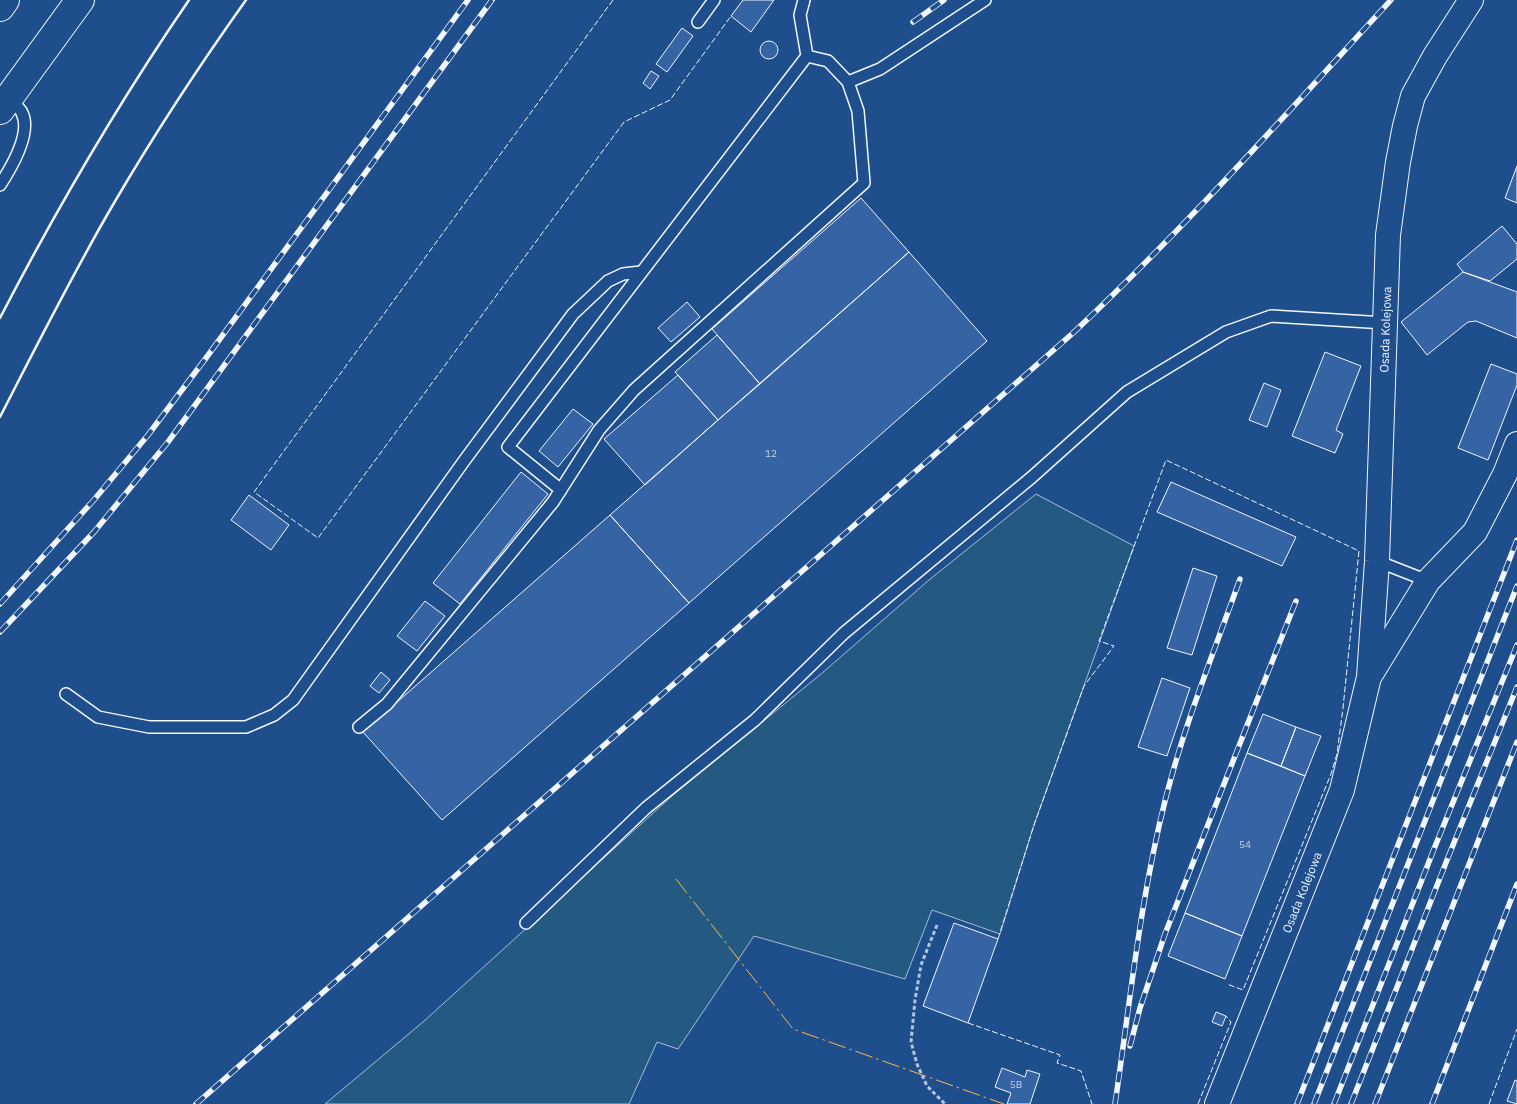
<svg xmlns="http://www.w3.org/2000/svg" width="1517" height="1104" viewBox="0 0 1517 1104" font-family="'IBM Plex Sans',sans-serif">
	<rect width="100%" height="100%" fill="#1f4e8c"/>
	<path fill="#245a82" stroke="#a8bbd7" d="M1036,494L1134,546L1034,825L1000,934L932,910L905,979L754,936L678,1049L657,1042L629,1104H325L423,1022L672,796L821,674L929,580Z"/>
	<path fill="#3563a3" stroke="#f2f6ff" d="M743,0H774L751,32L731,16Z
		M682,28L693,36L667,72L656,64Z
		M760 50a9 9 0 1 1 18 0a9 9 0 1 1-18 0Z
		M651,71L659,76L650,89L643,83Z
		M1517,166V203L1505,198Z
		M861,198L909,252L760,384L712,329Z
		M1502,226L1517,244V259L1490,281L1463,272L1457,264Z
		M909,252L987,341L689,603L610,515Z
		M1463,272L1517,292V338L1476,321L1468,322L1427,355L1401,322Z
		M687,302L700,317L671,342L658,328Z
		M717,335L760,384L718,420L675,372Z
		M1325,352L1361,366L1336,430L1343,434L1335,453L1292,436Z
		M1491,364L1517,374V385L1488,460L1458,448Z
		M678,375L718,420L645,485L604,439Z
		M1264,383L1281,390L1267,427L1249,420Z
		M573,409L593,424L558,467L539,451Z
		M521,472L548,494L460,604L433,583Z
		M1171,482L1296,537L1282,566L1157,512Z
		M249,495L289,525L271,550L231,520Z
		M610,515L689,603L442,820L363,732Z
		M1193,568L1217,576L1192,655L1167,648Z
		M425,601L445,616L417,651L397,636Z
		M381,672L390,680L379,693L370,686Z
		M1162,678L1190,688L1167,756L1138,747Z
		M1263,714L1296,727L1281,766L1247,753Z
		M1296,727L1321,736L1305,776L1281,766Z
		M1247,753L1305,776L1242,936L1185,913Z
		M1185,913L1242,936L1225,979L1168,956Z
		M954,923L998,939L968,1023L923,1006Z
		M1216,1012L1226,1016L1222,1026L1212,1022Z
		M1002,1068L1025,1077L1027,1070L1040,1074L1030,1104H1007L1011,1093L995,1087Z
		M1515,1080L1517,1081V1104L1507,1101Z"/>
	<g fill="none" stroke-linecap="round" stroke-linejoin="round">
		<defs>
			<path id="service" d="M804,0L800,15L807,56
				M698,22L714,0
				M0,185C11,168 32,133 22,113C20,107 12,103 8,99
				M561,490L508,447L807,56L828,61L848,82L880,69L985,0
				M1377,561L1428,581
				M66,694L98,717L149,727H246L274,715L293,700L464,461L573,314L608,281L623,274L641,272
				M359,727L387,704L553,502L599,430L634,390L864,183L858,111L848,82
				M526,923L646,808L755,720L844,633L1032,477L1127,392L1226,332L1271,316L1385,323"/>
			<g id="minor">
				<path d="M1371,674L1428,581L1475,532L1505,474L1517,444"/>
				<path id="s1" d="M1217,1104L1342,790L1369,677L1377,561L1388,235L1398,162L1405,126L1413,96L1435,56L1471,0"/>
			</g>
			<path id="trunk" d="M0,7L5,0
				M0,110L80,0"/>
		</defs>
		<use href="#service" stroke="#f2f6ff" stroke-width="14"/>
		<use href="#minor" stroke="#f2f6ff" stroke-width="26"/>
		<use href="#trunk" stroke="#f2f6ff" stroke-width="30"/>
		<path stroke="#b3c4dc" stroke-width="3" stroke-dasharray="4 2.5" stroke-linecap="butt" d="M937,925L921,965L915,1000L911,1042L917,1064L927,1086L945,1104"/>
		<use href="#service" stroke="#1f4e8c" stroke-width="11"/>
		<use href="#minor" stroke="#1f4e8c" stroke-width="24"/>
		<use href="#trunk" stroke="#1f4e8c" stroke-width="28"/>
		<defs>
			<path id="rail" d="M913,22L944,0
				M0,604L93,501L148,435L206,358L468,0
				M0,632L94,532L168,442L492,0
				M1130,1046L1140,1008L1165,934L1296,601
				M196,1104L1073,333C1185,228 1287,113 1391,0
				M1115,1104C1130,1003 1140,900 1165,801C1184,725 1214,652 1240,579
				M1297,1104L1517,540
				M1314,1104L1517,586
				M1334,1104L1434,849L1517,645
				M1351,1104L1449,855L1517,687
				M1375,1104L1517,742
				M1432,1104L1517,884"/>
		</defs>
		<use href="#rail" stroke="#f2f6ff" stroke-width="5.5"/>
		<use href="#rail" stroke="#1f4e8c" stroke-width="4" stroke-dasharray="11" stroke-linecap="butt"/>
		<path stroke="#f2f6ff" stroke-width="1" stroke-dasharray="6 2.5" stroke-linecap="butt" d="M613,0L254,492L318,538L624,122L670,100L731,16
			M998,939L1034,825L1084,686L1114,646L1099,641L1166,460L1359,551L1343,708L1337,754L1331,774L1243,990L1227,984
			M968,1023L1060,1055L1057,1063L1081,1071L1092,1104
			M1198,1104L1231,1022L1226,1016
			M1489,1104L1517,1029"/>
		<path stroke="#f2f6ff" stroke-width="2.5" d="M0,318C57,208 119,102 189,0
			M0,417C37,345 73,273 114,203C155,133 199,66 246,0"/>
		<path stroke="#ffb74d" stroke-width="1" stroke-dasharray="18 4 2.5 4" stroke-linecap="butt" d="M676,879L793,1029L1004,1104"/>
	</g>
	<g text-anchor="middle" dominant-baseline="central" stroke-width="4" stroke-linejoin="round" paint-order="stroke">
		<g font-size="10" fill="#c3d1e8">
			<text x="771" y="453">12</text>
			<text x="1245" y="844">54</text>
			<text x="1016" y="1084">5B</text>
		</g>
		<g font-size="12" fill="#f2f6ff" stroke="#1f4e8c">
			<text stroke="none"><textPath href="#s1" startOffset="802">Osada Kolejowa</textPath></text>
			<text stroke="none"><textPath href="#s1" startOffset="228">Osada Kolejowa</textPath></text>
		</g>
	</g>
</svg>
